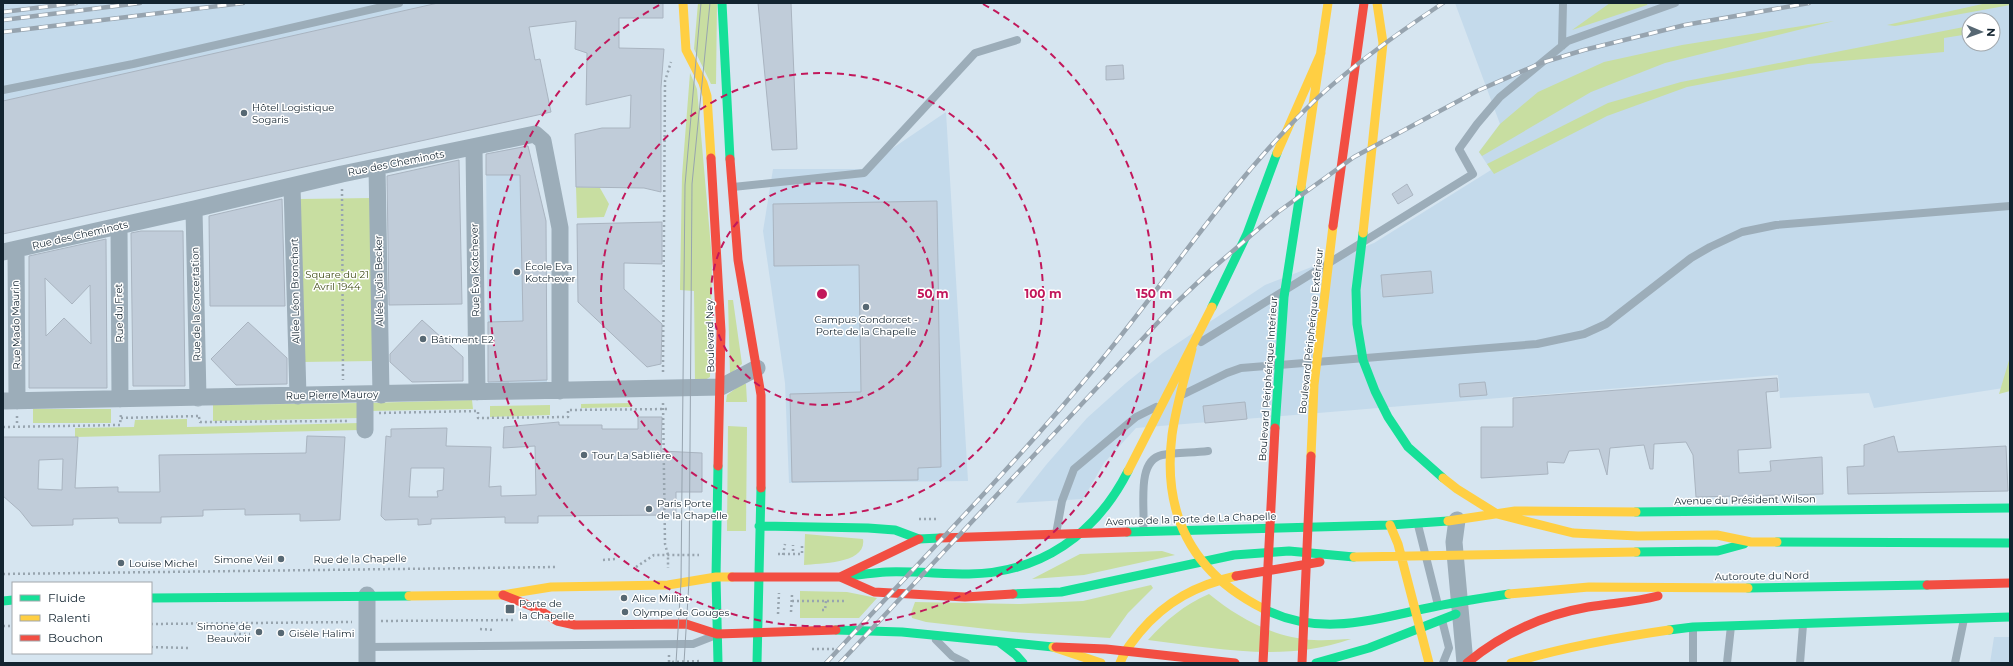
<svg xmlns="http://www.w3.org/2000/svg" width="2013" height="666" viewBox="0 0 2013 666" font-family="Montserrat,sans-serif">
	<rect width="100%" height="100%" fill="#d6e5f0"/>
	<path fill="#c4daeb" fill-rule="evenodd" d="M3,3H460L3,234Z
		M1455,3H2010V387L1874,408L1869,393L1780,398L1778,375L1136,428L1104,463L1083,499L1016,503L1046,465L1087,418L1126,383L1163,353L1265,285L1374,243L1491,170L1479,152L1500,124ZM1969,20H1993V44H1969Z
		M946,112L968,481L789,483L785,383L763,231L773,169H862Z
		M528,145L546,221L547,382L488,383L486,154Z
		M1994,637H2010V663H1990Z"/>
	<path fill="#c8dea1" d="M698,3H717L716,84H711L694,49Z
		M1610,3H1648L1647,5L1572,30Z
		M1987,3H2010V5L1895,26L1887,25Z
		M1834,21L1665,63L1591,92L1482,156L1479,152L1500,124L1538,92L1604,62L1682,45Z
		M1969,26V34L1944,38V52L1808,64L1687,87L1607,116L1494,174L1487,164L1608,103L1681,82Z
		M690,73L697,89L712,259L710,377L705,380L695,381L694,291L680,290L682,176Z
		M576,187L600,188L609,204L604,217L577,218Z
		M372,198L374,361L302,362L300,199Z
		M728,300H733L742,364L730,374Z
		M2010,357V391L1999,394Z
		M743,383L746,384L747,402H726L727,395Z
		M472,400L473,409L368,411V403Z
		M359,403V418L213,421V405Z
		M632,403V407L581,408V404Z
		M550,405V415L490,417V406Z
		M33,409H111V423H33Z
		M187,419V427L360,423V430L75,437V428L134,427L135,420Z
		M728,426L747,427L746,531H727Z
		M805,534L863,539C867,564 821,563 804,565Z
		M1162,551L1175,555L1084,575L1032,579L1080,554Z
		M1151,585L1153,588L1128,613L1110,638L1013,632L926,622L912,618L911,613L915,602L1020,604L1083,601Z
		M800,591L847,592L877,598L859,618H800Z
		M1209,594C1238,618 1275,638 1314,640C1327,641 1339,639 1351,639C1284,663 1217,648 1148,640C1166,620 1184,605 1209,594Z"/>
	<path fill="#c0ccd9" stroke="#a9b4c0" fill-rule="evenodd" d="M438,3H663V18H619V48L664,49L661,88V192L644,188L576,187L575,134L602,128H630L631,95L586,105L587,53L575,49L576,21L529,27L535,60L540,59L551,112L3,234V101Z
		M758,3H791L797,149L772,150Z
		M1123,65L1124,79L1106,80V66Z
		M528,146L546,221L547,380L488,382V322L523,321L520,175H486V154Z
		M459,160L462,304L389,305L387,176Z
		M1407,184L1413,195L1398,204L1392,194Z
		M282,199L285,306H210L209,216Z
		M937,201L941,467L918,468V480L792,482L790,394L861,392L859,265L774,266L773,204Z
		M662,222V264L624,263V289L662,324L661,364L647,367L578,302L577,224Z
		M141,231H183L185,386H133L131,233Z
		M106,239L107,388H29V256ZM45,278L72,304L90,285L91,344L64,318L46,336Z
		M1431,271L1433,293L1383,297L1381,275Z
		M422,320L463,357V381L412,382L390,362V354Z
		M248,322L287,358V384L236,385L211,359Z
		M1777,378L1778,391L1766,392L1771,448L1738,450L1739,473L1771,471L1770,461L1822,457L1823,494L1696,497L1693,455L1686,442L1654,444L1653,469H1650L1644,445L1610,448L1607,475L1599,449L1569,451L1564,463L1547,462L1548,474L1481,478V427H1513V398Z
		M1485,382L1487,395L1460,397L1459,384Z
		M1245,402L1247,419L1205,423L1203,406Z
		M638,417H662L661,451L702,453V492H676V515L538,516V523H505V517L431,519V524L418,525V519L385,520L381,516L386,436L391,437V429L447,428L446,446L491,447L489,487L501,486V496L536,495L535,446L503,448L504,427L559,422V425H602V429H638ZM411,468H444L443,490L437,491L438,497H409Z
		M307,436L345,437L340,520L300,521V514L245,515V509L203,510V516L161,517V523H119L118,518L73,519V525L32,526L20,511L3,496V437H78L75,488L118,487V492H160L159,455L306,453ZM63,459L62,490L38,489L39,460Z
		M1894,436L1898,452L2006,446L2008,491L1848,494L1847,467L1864,466V445Z"/>
	<g fill="none" stroke-linecap="round" stroke-linejoin="round">
		<path stroke="#98a5af" stroke-width="2.5" stroke-dasharray="2 3" stroke-linecap="butt" d="M342,189L343,380
			M663,372L665,81L671,62
			M663,403L665,544L668,555V568
			M379,413L478,411V418L568,417V410L668,409
			M17,416V426
			M199,417L200,422L349,421
			M121,418L199,416
			M3,427L120,425L121,414
			M919,519H938
			M793,551V545
			M778,554H802V545
			M783,555L785,544
			M603,560L615,559
			M238,561H253
			M636,567L654,555H699
			M3,574L555,567
			M792,601H847
			M822,610H825L826,601
			M791,612L792,595
			M778,614L779,593
			M381,621L514,620
			M151,624L352,622
			M3,626H13
			M480,629L495,630
			M234,634H250
			M151,647L189,648
			M812,649H837
			M669,655V662L701,661"/>
		<path stroke="#9cadb9" stroke-width="8" d="M1562,46L1563,3
			M3,90L133,64L399,3
			M733,187L864,173L975,53L1017,40
			M1201,342L1473,174L1459,149L1477,124L1500,97L1568,41L1675,3
			M1184,394L1227,373L1241,368L1537,344L1584,334L1606,324L1691,258L1710,247L1742,232L1776,225L2010,206
			M1418,525L1438,605
			M1143,530C1146,510 1135,461 1162,455C1177,452 1193,453 1208,451
			M1056,534L1062,501L1074,469L1136,417L1156,407
			M1442,620L1449,648L1443,663
			M936,640L952,656L966,663
			M367,647L684,644H693L711,637
			M1693,663V628
			M1727,663L1731,626
			M1800,663L1803,625
			M1955,663L1964,619"/>
		<path stroke="#9cadb9" stroke-width="17" d="M474,148L477,392
			M377,167L381,395
			M292,186L298,396
			M194,209L198,398
			M119,226L120,399
			M16,249L17,401
			M3,252L194,209L342,174L535,134L543,141L560,228V391
			M365,395V430
			M3,401L721,387L757,368
			M1457,520L1454,542L1465,663
			M367,595V663"/>
		<path stroke="#16e098" stroke-width="9" d="M722,3L730,159
			M1363,233L1356,290L1357,324L1363,360L1375,391L1388,417L1408,447L1443,478
			M1212,307L1247,234L1277,153
			M1275,428L1284,297L1301,187
			M1636,512L2010,508
			M759,526L868,528L895,530L919,539L940,538
			M1127,532L1390,525L1448,521
			M1777,542L2010,543
			M1636,552L1718,551L1744,544
			M841,577C856,575 871,573 886,572C914,571 941,574 969,574C1041,573 1096,534 1128,471
			M1748,588L1927,585
			M1013,594L1061,592L1234,555L1289,551L1354,557
			M151,598L409,596
			M3,601L13,600
			M1264,609C1320,637 1371,620 1428,608C1455,602 1482,598 1509,594
			M836,630L902,632L1053,647
			M1669,630L1693,627L2010,617
			M999,642L1016,655L1023,663
			M718,663L716,577L718,466
			M757,663L761,488
			M1316,663L1369,648L1456,614"/>
		<path stroke="#ffcf43" stroke-width="9" d="M683,3L686,50L703,83L707,96L711,158
			M1277,153L1321,53
			M1301,187L1328,3
			M1363,233L1383,43L1377,3
			M1192,349C1185,377 1176,406 1172,435C1162,515 1192,573 1264,609
			M1311,456L1314,385L1333,226
			M1128,471L1212,307
			M1443,478L1457,489L1497,514L1573,533L1638,536L1717,535L1751,542H1777
			M1448,521L1515,511L1636,512
			M1390,525L1398,544L1429,663
			M1354,557L1636,552
			M1509,594L1589,587L1748,588
			M409,596L502,595L551,587L668,585L716,577H732
			M1053,647L1101,663
			M1120,663C1124,651 1132,642 1140,632C1166,601 1197,585 1236,576
			M1511,663C1564,647 1614,638 1669,630"/>
		<path stroke="#f24e42" stroke-width="9" d="M711,158L721,331L718,466
			M730,159L738,260L761,395V488
			M1333,226L1364,3
			M940,538L1127,532
			M1236,576L1320,562
			M732,577H840L919,539
			M840,577L874,592L965,597L1013,594
			M1927,585L2010,583
			M503,595L536,608L557,621L575,625L686,624L717,634L836,630
			M1056,647L1106,649L1235,663
			M1263,663L1275,428
			M1302,663L1311,456
			M1467,663C1502,634 1543,615 1588,607C1612,603 1635,602 1658,596"/>
		<path stroke="#97a4af" stroke-width="1" d="M676,663L681,582L685,185L701,3
			M684,663L689,581L692,184L710,3"/>
		<defs>
			<path id="rail" d="M3,12L76,3
				M3,20L140,3
				M3,32L243,3
				M826,663C917,564 1013,467 1099,363C1168,279 1228,186 1306,109C1344,71 1398,33 1443,3
				M840,663L1176,303L1212,269L1278,212L1354,157L1477,91L1541,63L1584,50L1685,25L1809,3"/>
		</defs>
		<use href="#rail" stroke="#97a4af" stroke-width="4.5"/>
		<use href="#rail" stroke="#fff" stroke-width="3" stroke-dasharray="9" stroke-linecap="butt"/>
	</g>
	<g fill="none" stroke="#c2185b" stroke-width="2" stroke-dasharray="7 5">
		<circle cx="822" cy="294" r="111"/>
		<circle cx="822" cy="294" r="221"/>
		<path d="M983 4A332 332 0 1 1 661 4"/>
	</g>
	<g fill="#576873" stroke="#fff" stroke-width="1.5">
		<circle cx="244" cy="113" r="4"/>
		<circle cx="517" cy="272" r="4"/>
		<circle cx="866" cy="307" r="4"/>
		<circle cx="423" cy="339" r="4"/>
		<circle cx="584" cy="455" r="4"/>
		<circle cx="649" cy="509" r="4"/>
		<circle cx="281" cy="559" r="4"/>
		<circle cx="121" cy="563" r="4"/>
		<circle cx="624" cy="598" r="4"/>
		<rect x="505" y="604" width="10" height="10" rx="2"/>
		<circle cx="625" cy="612" r="4"/>
		<circle cx="259" cy="632" r="4"/>
		<circle cx="281" cy="633" r="4"/>
	</g>
	<g text-anchor="middle" dominant-baseline="central" stroke-width="3" stroke-linejoin="round" paint-order="stroke">
		<g font-size="10" fill="#132430" stroke="#fff" text-anchor="start">
			<text x="252" y="107">Hôtel Logistique<tspan x="252" dy="12">Sogaris</tspan></text>
			<text x="525" y="266">École Eva<tspan x="525" dy="12">Kotchever</tspan></text>
			<text x="866" y="319" text-anchor="middle">Campus Condorcet -<tspan x="866" dy="12">Porte de la Chapelle</tspan></text>
			<text x="431" y="339">Bâtiment E2</text>
			<text x="592" y="455">Tour La Sablière</text>
			<text x="657" y="503">Paris Porte<tspan x="657" dy="12">de la Chapelle</tspan></text>
			<text x="273" y="559" text-anchor="end">Simone Veil</text>
			<text x="129" y="563">Louise Michel</text>
			<text x="632" y="598">Alice Milliat</text>
			<text x="519" y="603">Porte de<tspan x="519" dy="12">la Chapelle</tspan></text>
			<text x="633" y="612">Olympe de Gouges</text>
			<text x="251" y="626" text-anchor="end">Simone de<tspan x="251" dy="12">Beauvoir</tspan></text>
			<text x="289" y="633">Gisèle Halimi</text>
		</g>
		<g font-size="10" fill="#132430" stroke="#fff">
			<text transform="translate(396 163) rotate(-11)">Rue des Cheminots</text>
			<text transform="translate(80 235) rotate(-13)">Rue des Cheminots</text>
			<text transform="translate(475 270) rotate(-91)">Rue Éva Kotchever</text>
			<text transform="translate(379 281) rotate(-91)">Allée Lydia Becker</text>
			<text transform="translate(295 291) rotate(-91)">Allée Léon Bronchart</text>
			<text transform="translate(196 304) rotate(-91)">Rue de la Concertation</text>
			<text transform="translate(119 313) rotate(-91)">Rue du Fret</text>
			<text transform="translate(16 325) rotate(-91)">Rue Mado Maurin</text>
			<text transform="translate(1311 331) rotate(-84)">Boulevard Périphérique Extérieur</text>
			<text transform="translate(710 336) rotate(-91)">Boulevard Ney</text>
			<text transform="translate(1268 379) rotate(-86)">Boulevard Périphérique Intérieur</text>
			<text transform="translate(332 395) rotate(-1)">Rue Pierre Mauroy</text>
			<text transform="translate(1745 500) rotate(-1)">Avenue du Président Wilson</text>
			<text transform="translate(1191 519) rotate(-2)">Avenue de la Porte de La Chapelle</text>
			<text transform="translate(360 559) rotate(-1)">Rue de la Chapelle</text>
			<text transform="translate(1762 576) rotate(-1)">Autoroute du Nord</text>
		</g>
		<g font-size="10" fill="#3e4b14" stroke="#fff">
			<text x="337" y="274">Square du 21<tspan x="337" dy="12">Avril 1944</tspan></text>
		</g>
	</g>
	<circle cx="822" cy="294" r="6" fill="#c2185b" stroke="#fff" stroke-width="2"/>
	<g font-size="12" text-anchor="middle" font-weight="bold" fill="#c2185b" stroke="#fff" stroke-width="3" stroke-linejoin="round" paint-order="stroke">
		<text x="933" y="298">50 m</text>
		<text x="1043" y="298">100 m</text>
		<text x="1154" y="298">150 m</text>
	</g>
	<rect width="2013" height="666" fill="none" stroke="#132430" stroke-width="8"/>
	<rect x="12" y="582" width="140" height="72" fill="#ffffff" stroke="#a1a7ac"/>
	<rect x="20" y="595" width="20" height="6" fill="#16e098" stroke="#a1a7ac"/>
	<text x="48" y="602" font-size="12" fill="#132430">Fluide</text>
	<rect x="20" y="615" width="20" height="6" fill="#ffcf43" stroke="#a1a7ac"/>
	<text x="48" y="622" font-size="12" fill="#132430">Ralenti</text>
	<rect x="20" y="635" width="20" height="6" fill="#f24e42" stroke="#a1a7ac"/>
	<text x="48" y="642" font-size="12" fill="#132430">Bouchon</text>
	<g transform="translate(1981 32) rotate(92)"><circle r="19" fill="#ffffff" stroke="#a1a7ac"/>
	<path d="M0-3L7 15L0 10L-7 15Z" fill="#576873"/>
	<text y="-6" font-size="11" font-weight="bold" text-anchor="middle" fill="#132430">N</text>
	</g>
</svg>
